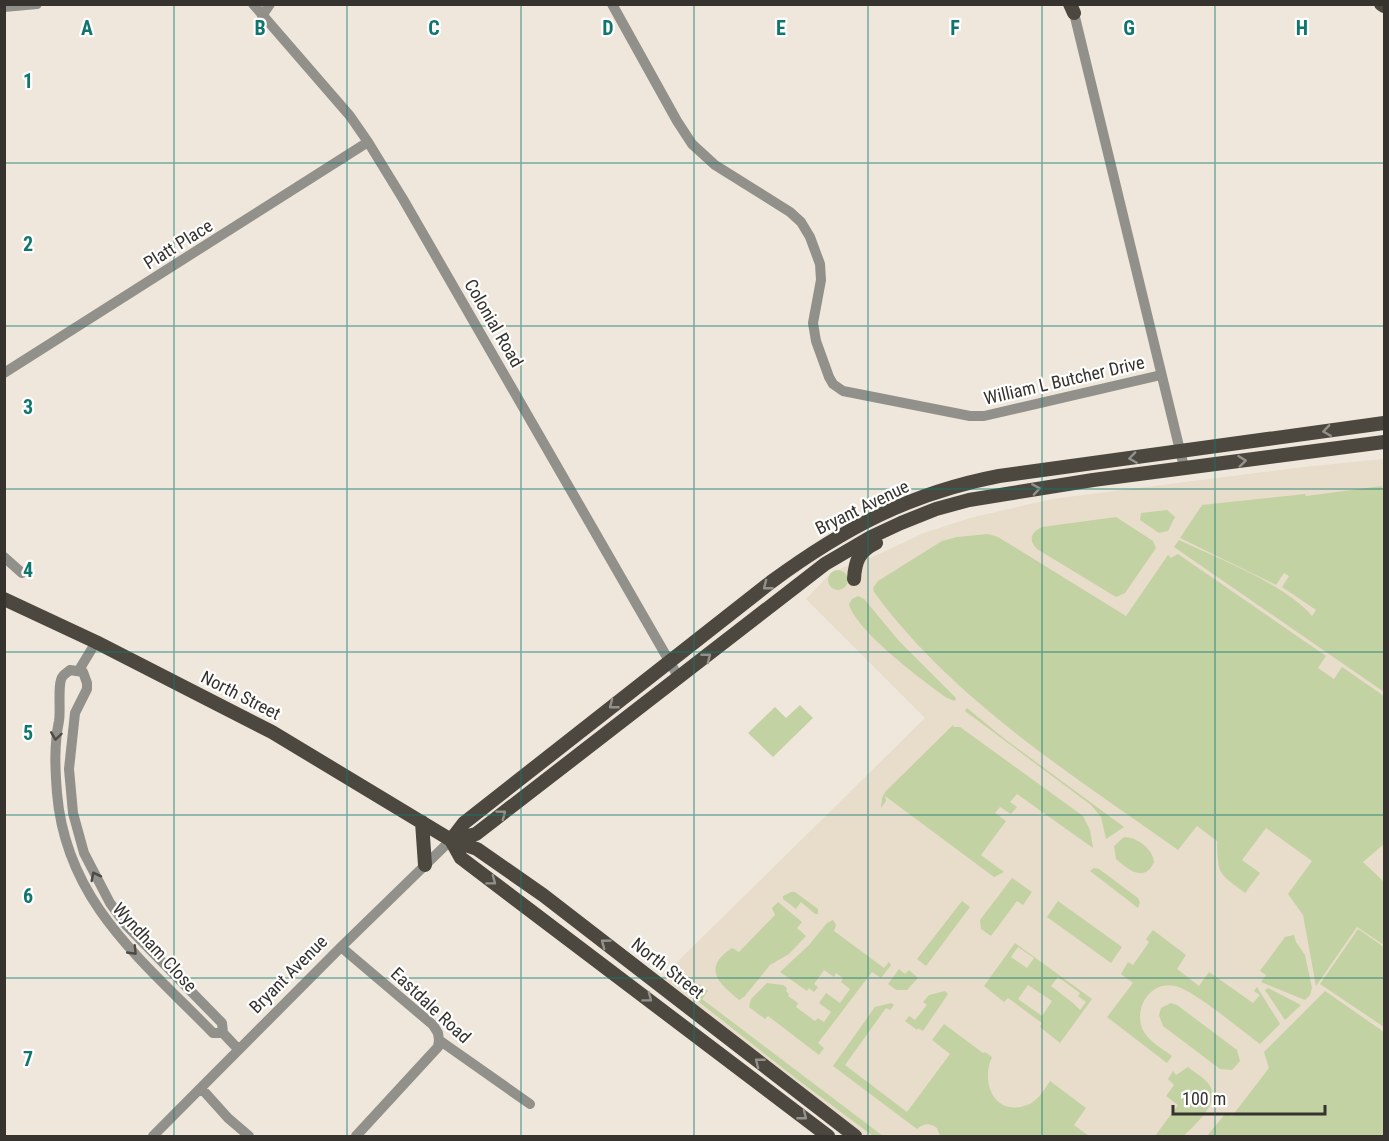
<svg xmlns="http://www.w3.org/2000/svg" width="1389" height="1141" viewBox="0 0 1389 1141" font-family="'Roboto Condensed',sans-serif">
	<rect width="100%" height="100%" fill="#efe7db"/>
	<path fill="#e8dcca" d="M1384,459V1136H855L657,982L925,718L806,599L832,572L877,555L924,533L970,518L1052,499L1304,467Z"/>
	<path fill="#c3d2a3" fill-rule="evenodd" d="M1382,486L1384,500V692L1174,547L1179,540C1217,558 1287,585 1312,616L1316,610L1282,587L1289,576L1284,573L1276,585L1180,538L1202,505L1305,494L1306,496Z
		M1167,510L1175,517L1168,531L1159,533L1140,520L1141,513Z
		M1116,517L1153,541L1156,548L1125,593L1116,597L1037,549C1028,540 1031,532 1042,527Z
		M988,534L998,537L1126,616L1168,555L1171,558L1178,554L1326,656L1318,668L1334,679L1342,667L1384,696V844L1363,862L1384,882V945L1357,927L1316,986L1303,915L1288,894L1312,861L1266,828L1242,860L1260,873L1245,893C1218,872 1218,876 1217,841L1197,826L1178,850C1071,774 953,700 874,592L873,588L878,581L942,541L957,537Z
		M828 580a10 10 0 1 1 20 0a10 10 0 1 1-20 0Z
		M858,596L864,599L899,641L956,698L955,701L947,698C923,681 855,630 849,604L852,599Z
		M800,705L813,718L773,757L748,733L775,707L786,718Z
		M967,708L1006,740L1124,827L1106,839L1101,817L1091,805L965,711Z
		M953,725L954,727H960L1083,816L1090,830L1093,848L1017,794L1010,802L1017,807L1011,814L1000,807L995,813L1006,821L981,855L1004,872L994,877L885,796L886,801L881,808L882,798L885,792Z
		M1124,837C1137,837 1153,849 1154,862C1145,883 1128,870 1116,859L1114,846Z
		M1094,868L1099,869L1138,898L1140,902L1138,908L1090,871Z
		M1012,878L1032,892L1023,905L1017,901L991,936L981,929L980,920Z
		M791,892H795L818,909V914H815L801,902L796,909L783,899V896Z
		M962,901L970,907L926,966L917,959Z
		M1058,901L1122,947L1111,963L1047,917Z
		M778,902L802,922L797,928L806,936L789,954L770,965L744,997L739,1000C718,983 702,968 732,948L739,952L775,915L772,908Z
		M833,920L836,925L834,931L884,968L889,962L891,965L881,978L872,972L818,1043L824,1048L819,1055L768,1016L765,1019L749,1007L751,999L767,983L783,985L787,988L786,991L789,994L788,996L798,1003L796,1007L815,1021L818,1018L824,1022L831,1012L819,1003L826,993L840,1003L850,989L841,982L843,978L836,973L834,977L824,970L814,984L818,987L814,992L809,988L807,991L780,972L809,945L827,923Z
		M1358,929L1384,947V1027L1320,984Z
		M1153,930L1186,955L1177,969L1199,986L1209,972L1253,1003L1260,995L1254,991L1257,987L1280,1024L1260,1044C1242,1031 1194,990 1175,986C1149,980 1132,1011 1144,1032C1150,1042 1163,1049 1172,1056L1167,1063L1107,1017L1133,983L1121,974L1128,962L1133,965L1149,942L1146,939Z
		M1294,935L1296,942L1305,955L1312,988L1310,995L1305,1000L1261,982L1266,975L1260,971L1285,937Z
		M1015,943L1092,999L1060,1043L1040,1027L1042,1023L1008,998L1004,1002L984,986ZM1018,947L1034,958L1027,968L1011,957ZM1058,977L1080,993L1078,996L1086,1002L1080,1010L1073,1003L1051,986ZM1028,985L1052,1001L1042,1016L1018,999Z
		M899,969L905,974L909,970L918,978L907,990H896L888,984Z
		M694,983L699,984L708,991L702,999L883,1136H873L798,1080L680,987Z
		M1268,988L1301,1005L1285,1020L1265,990Z
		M945,991L948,994L923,1031L918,1028L917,1030L905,1021L909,1016L915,1020L927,1005L923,1002L929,995Z
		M1325,991L1384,1032V1136H1207L1226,1113L1232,1116L1269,1068L1264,1052Z
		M891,1003L894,1005L890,1010L886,1008L845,1065L907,1112L950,1054L932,1040L944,1024L983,1053L985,1052L992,1057C980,1083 995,1117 1027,1105C1038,1101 1044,1090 1050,1081L1086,1108L1074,1125L1089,1136H940L937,1128C930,1123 924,1123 917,1129L833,1066L875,1007Z
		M1171,1003L1177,1005L1237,1050L1240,1061L1232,1070L1220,1069L1163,1026L1159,1015L1161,1008Z
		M1188,1067C1194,1072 1203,1077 1208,1083C1223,1102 1195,1124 1184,1136H1155L1178,1105L1166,1096L1174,1085L1168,1079L1173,1071L1176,1075Z"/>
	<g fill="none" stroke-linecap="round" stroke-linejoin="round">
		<path stroke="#91908a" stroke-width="10" d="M253,4L350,116L368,142L403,199L679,678
			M612,4L677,121L692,144L715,165L790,212L801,222L810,237L820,264L821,280L813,323L816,341L829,377L833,384L843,391L970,416H984L1161,375
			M4,7L37,4
			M1074,13L1184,467
			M262,16L270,4
			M4,373L368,142
			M4,557L22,573
			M79,670L96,642
			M341,947L433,1025L438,1033L439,1040L530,1104
			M223,1033H213C142,960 66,902 57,793C55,768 54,745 59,721C61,710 57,682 63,676C65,673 68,672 70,670L83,672L87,683V689L75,713L69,769L73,813L84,853L110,903L126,925L222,1023L223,1033L238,1049
			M201,1088L228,1118L249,1136
			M153,1136L341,947L451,840
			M356,1136L438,1047L439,1040"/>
		<path stroke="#4c4840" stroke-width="14" d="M1070,4L1074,13
			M1381,4L1384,6
			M854,579C855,561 859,551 876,543
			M4,599L96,642L272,732L451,840L477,849L543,895L855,1136
			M422,822L425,865
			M451,840L464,823L771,582C843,529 910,493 999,476L1384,423
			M451,840L476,834L825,564L871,537L901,523L936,509L969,500L1093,480L1384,442
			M451,840L461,858L828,1136"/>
	</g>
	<defs><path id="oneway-chevron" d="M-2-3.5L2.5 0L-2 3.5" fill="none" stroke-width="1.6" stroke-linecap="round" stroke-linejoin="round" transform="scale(1.5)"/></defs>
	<g stroke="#94918c">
		<use href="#oneway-chevron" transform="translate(1327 431) rotate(172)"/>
		<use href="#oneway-chevron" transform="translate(1133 458) rotate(172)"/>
		<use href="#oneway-chevron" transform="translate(1242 461) rotate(-6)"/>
		<use href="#oneway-chevron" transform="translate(1036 489) rotate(-9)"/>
		<use href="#oneway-chevron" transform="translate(767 586) rotate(142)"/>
		<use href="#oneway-chevron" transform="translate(707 657) rotate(-38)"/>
		<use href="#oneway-chevron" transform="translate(613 705) rotate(142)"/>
		<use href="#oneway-chevron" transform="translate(502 814) rotate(-37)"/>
		<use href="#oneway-chevron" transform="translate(492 881) rotate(37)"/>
		<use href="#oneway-chevron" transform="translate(605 943) rotate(-143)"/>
		<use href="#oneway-chevron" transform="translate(648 998) rotate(37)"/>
		<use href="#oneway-chevron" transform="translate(759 1062) rotate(-142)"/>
		<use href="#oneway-chevron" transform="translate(803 1116) rotate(38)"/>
	</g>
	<g stroke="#4d4a46">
		<use href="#oneway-chevron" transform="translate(56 736) rotate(98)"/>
		<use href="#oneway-chevron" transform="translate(95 876) rotate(-117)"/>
		<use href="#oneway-chevron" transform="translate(133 951) rotate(46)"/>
	</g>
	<path fill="none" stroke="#0f766e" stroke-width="1.5" stroke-opacity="0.55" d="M174,4V1136M347,4V1136M521,4V1136M694,4V1136M868,4V1136M1042,4V1136M1215,4V1136M4,163H1384M4,326H1384M4,489H1384M4,652H1384M4,815H1384M4,978H1384"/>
	<g text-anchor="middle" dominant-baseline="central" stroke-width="4.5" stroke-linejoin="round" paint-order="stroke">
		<g font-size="18" fill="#36332f" stroke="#fff">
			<text transform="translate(178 244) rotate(-32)">Platt Place</text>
			<text transform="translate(494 323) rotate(60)">Colonial Road</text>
			<text transform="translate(1064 380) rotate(-13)">William L Butcher Drive</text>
			<text transform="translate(862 507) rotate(-26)">Bryant Avenue</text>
			<text transform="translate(241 695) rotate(27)">North Street</text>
			<text transform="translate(155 947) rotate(47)">Wyndham Close</text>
			<text transform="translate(668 968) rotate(38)">North Street</text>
			<text transform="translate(288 974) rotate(-45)">Bryant Avenue</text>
			<text transform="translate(431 1005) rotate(43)">Eastdale Road</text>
		</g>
	</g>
	<g font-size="20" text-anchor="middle" font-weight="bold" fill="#0f766e" stroke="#fff" stroke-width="4.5" stroke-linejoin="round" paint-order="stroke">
		<text x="87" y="35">A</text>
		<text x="260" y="35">B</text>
		<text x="434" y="35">C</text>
		<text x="608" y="35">D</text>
		<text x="781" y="35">E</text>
		<text x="955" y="35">F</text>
		<text x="1129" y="35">G</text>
		<text x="1302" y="35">H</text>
		<text x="28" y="88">1</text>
		<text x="28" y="251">2</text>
		<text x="28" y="414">3</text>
		<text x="28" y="577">4</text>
		<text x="28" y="740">5</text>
		<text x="28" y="903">6</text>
		<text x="28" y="1066">7</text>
	</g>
	<rect width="1389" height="1141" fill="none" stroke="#36332f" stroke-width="12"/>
	<path d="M1173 1105v9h152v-9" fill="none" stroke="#36332f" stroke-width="3"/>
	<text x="1182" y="1105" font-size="18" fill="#36332f" stroke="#ffffff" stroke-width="4.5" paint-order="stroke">100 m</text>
</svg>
